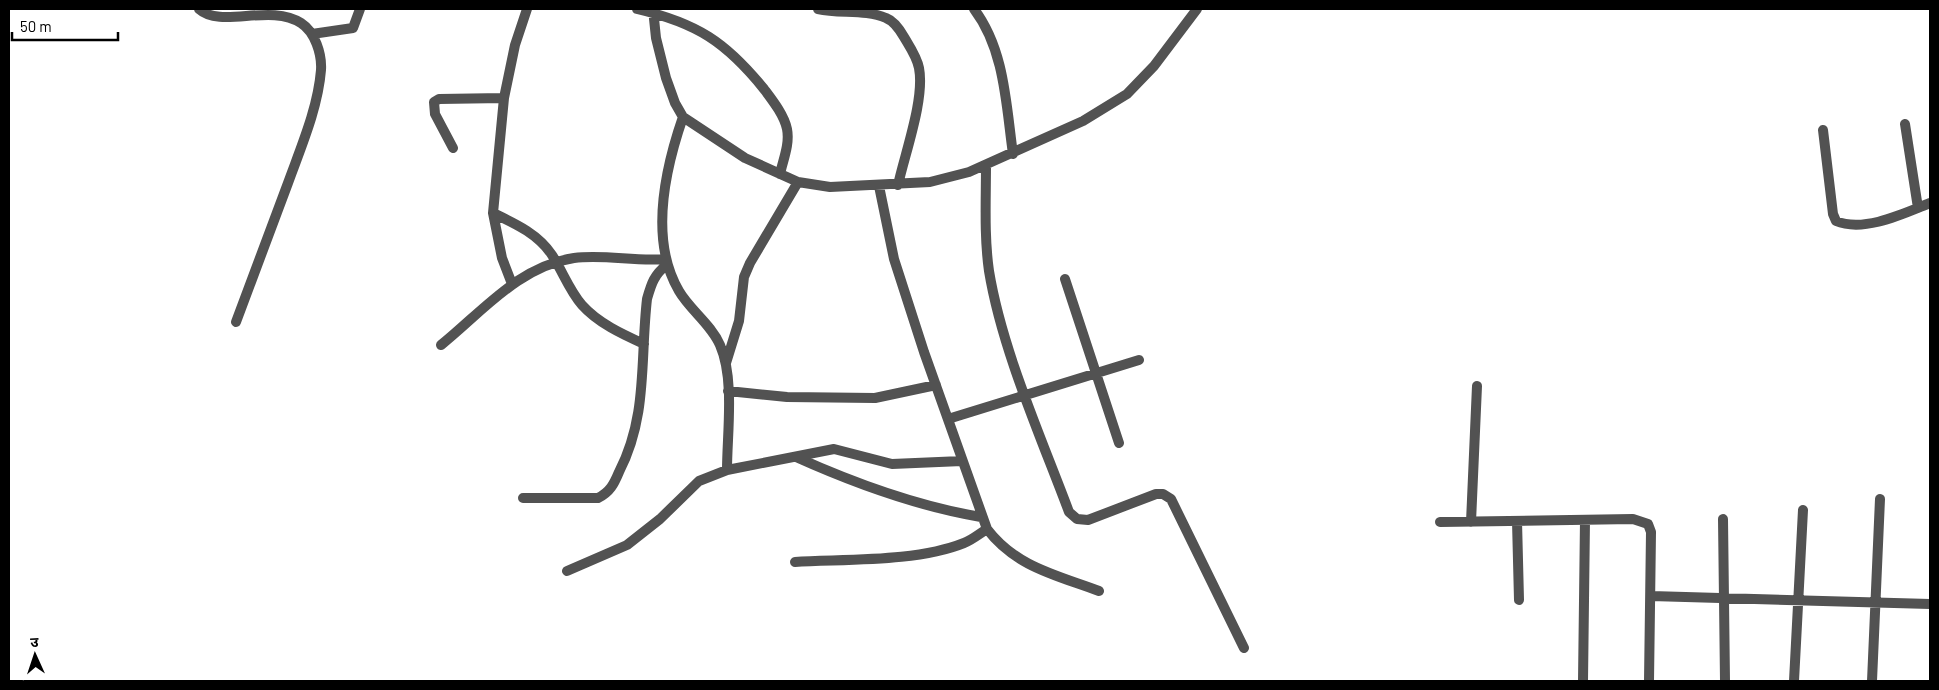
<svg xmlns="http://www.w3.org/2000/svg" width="1939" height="690" viewBox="0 0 1939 690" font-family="Barlow,'Noto Sans Devanagari',sans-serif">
	<rect width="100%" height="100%" fill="#fff"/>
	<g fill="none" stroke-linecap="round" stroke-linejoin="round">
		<path stroke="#525252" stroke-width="10" d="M199,9C221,29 270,3 301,23C315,32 322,54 321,70C318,108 301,147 288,183C271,229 254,275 236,322
			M637,9C697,23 726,42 764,89C773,101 784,115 787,129C790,144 783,160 780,174
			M653,9L656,38L666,78L675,103L683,117L745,158L798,182L830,187L930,182L969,172L1083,121L1127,94L1154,66L1197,9
			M818,9C840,14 865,9 886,18C894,21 900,30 904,37C910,47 917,57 919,68C925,99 905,153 898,185
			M974,9C1005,50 1006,105 1013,154
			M312,34L353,28L360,9
			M683,117C665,169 649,240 679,291C690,310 711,324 720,345C735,379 727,434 727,470
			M1905,124L1918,208
			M1823,130L1833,214L1836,221C1864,233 1905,213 1930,203
			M453,148L435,114L434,102L439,99L504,98
			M986,165C986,200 984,236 989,271C1002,350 1041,437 1069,512L1077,519L1088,520L1156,494H1163L1171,499L1244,648
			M879,186L894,259L924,352L987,529C1016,567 1056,575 1099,591
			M493,213C516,224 538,234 552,255C563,272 569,290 582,305C598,323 622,334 644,344
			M1065,279L1119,443
			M512,284L502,258L493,213L504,98L515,45L527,9
			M441,345C482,312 519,266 574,258C605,254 636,262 666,259
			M726,363L739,321L744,277L750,263L798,182
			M728,391L787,397L875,398L936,385
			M948,419L1139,360
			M796,457C856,484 916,506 981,517
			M523,498H598C610,492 614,484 619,472C648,416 640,360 647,299C651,285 654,274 667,265
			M1723,519L1725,681
			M1517,521L1519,600
			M1440,522L1633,519L1648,524L1651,532L1649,681
			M1471,522L1477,386
			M795,562C847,559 917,562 964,543C972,540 979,534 987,529
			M567,571L627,545L660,519L699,481L727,470L834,449L892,464L962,461
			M1651,596L1930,604
			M1583,681L1585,520
			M1794,681L1803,510
			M1872,681L1880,499"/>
	</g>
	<rect width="1939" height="690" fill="none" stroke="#000000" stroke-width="20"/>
	<g transform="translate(35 655) rotate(357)" stroke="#ffffff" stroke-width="4" paint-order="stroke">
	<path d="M0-4L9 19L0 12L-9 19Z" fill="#000000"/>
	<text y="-8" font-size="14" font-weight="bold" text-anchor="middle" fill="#000000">उ</text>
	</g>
	<path d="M12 32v8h106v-8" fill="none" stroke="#000000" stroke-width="2.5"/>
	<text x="20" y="32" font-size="15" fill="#000000" stroke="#ffffff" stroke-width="4" paint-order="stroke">50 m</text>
</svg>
